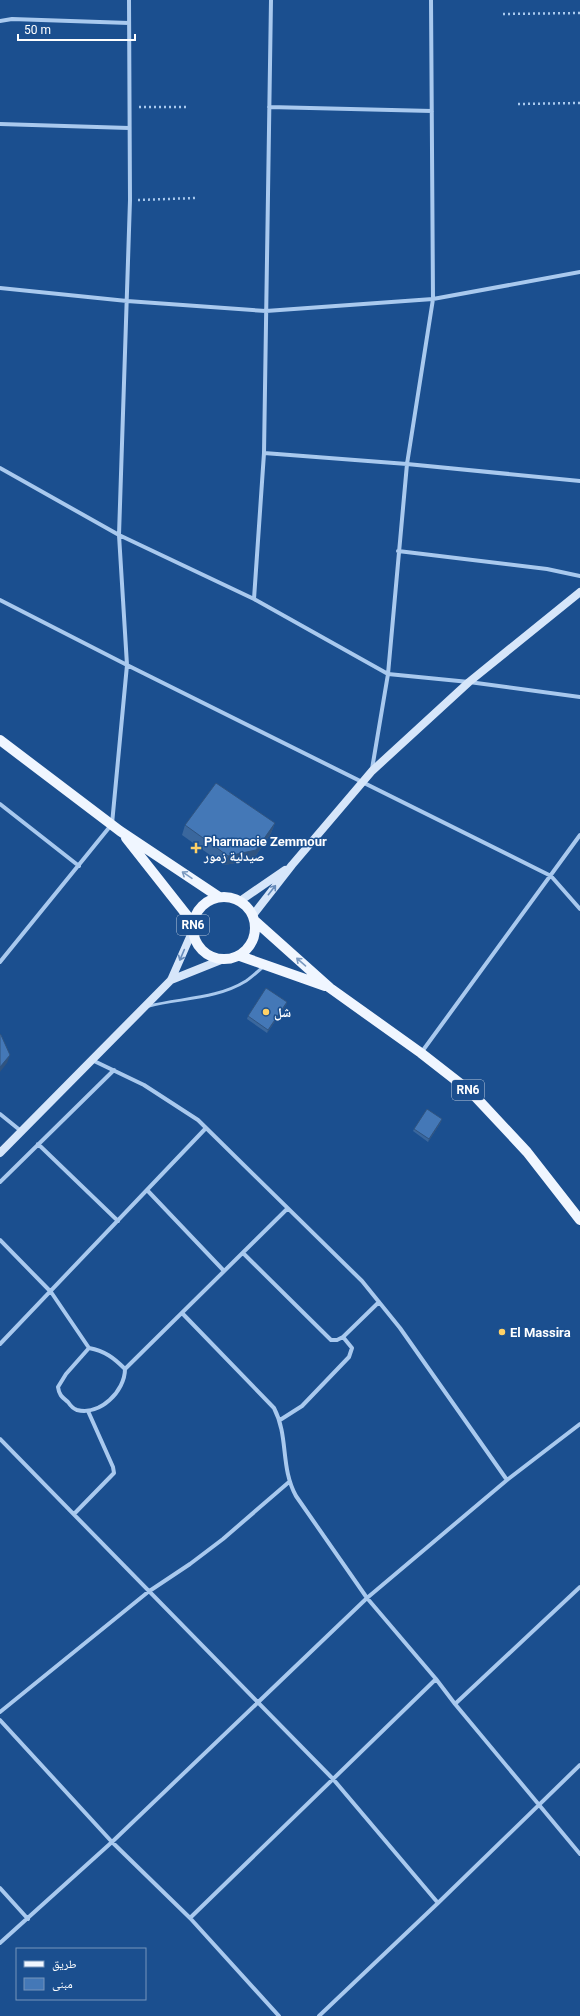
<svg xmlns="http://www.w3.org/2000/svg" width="580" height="2016" viewBox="0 0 580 2016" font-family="Roboto,'Noto Naskh Arabic',sans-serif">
	<rect width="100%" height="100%" fill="#1b4f8f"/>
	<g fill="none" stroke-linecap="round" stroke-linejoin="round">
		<path stroke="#a9c9ee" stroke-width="2.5" stroke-dasharray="2 3" stroke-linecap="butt" d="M503,14L580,13
			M518,104L580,103
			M139,107H189
			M138,200L196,198"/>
		<path stroke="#a9c9ee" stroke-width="3" d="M149,1006C181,998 217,999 246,981C252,977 257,972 263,967"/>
		<path stroke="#a9c9ee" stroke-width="4" d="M0,21L12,19L129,23
			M269,107L432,111
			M0,124L129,128
			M0,288L127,301L266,311L433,299L580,272
			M264,453L407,464L580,481
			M0,468L119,535L254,599L388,674L469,682L580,697
			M398,551L547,569L580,576
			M254,599L264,453L271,0
			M0,600L127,665L551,876L580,909
			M372,769L388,674L407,464L433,299L431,0
			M0,804L79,866
			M0,962L112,824L127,665L119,535L130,200L129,0
			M421,1053L580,835
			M92,1060L144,1085L198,1120L362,1281L400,1328L507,1480
			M0,1114L21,1131
			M38,1144L118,1221
			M0,1182L114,1070
			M147,1190L224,1271
			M0,1240L51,1292L89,1348C105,1351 114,1358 125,1369
			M243,1253L331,1340H337L343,1337L379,1302
			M182,1313L274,1408C289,1437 280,1467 296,1496L367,1598L436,1679L455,1704L580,1854
			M0,1344L206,1128
			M89,1348L66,1374L58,1387C59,1395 62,1397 68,1402C70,1405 74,1409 77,1410C100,1416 125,1391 125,1369L287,1209
			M280,1420L302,1406L349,1357L352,1348L343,1337
			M0,1439L333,1779L438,1903
			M74,1514L114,1473L113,1467L88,1411
			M455,1704L580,1587
			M0,1712L148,1592L190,1564L223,1539L289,1482
			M0,1720L112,1842L190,1918L279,2016
			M0,1888L28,1919
			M190,1918L436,1679
			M0,1943L112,1842L367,1598L507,1480L580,1424
			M319,2016L438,1903L580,1765"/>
		<path stroke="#d6e6fa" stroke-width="8" d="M240,901L285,870
			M253,915L292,865L372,771L469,682L580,592
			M171,980L221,960
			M0,1153L171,980L193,930"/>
		<path stroke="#f0f6ff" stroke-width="10" d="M0,740L120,831L219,897
			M126,838L193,923
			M193 928a31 31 0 1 1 62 0a31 31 0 1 1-62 0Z
			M255,921L330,988L421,1053L471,1092L527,1152L580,1220
			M240,956L325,986"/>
	</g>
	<path fill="#3a679d" d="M275,823L271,833L253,860L224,865L182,835L185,825Z
		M287,1002L286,1005L267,1033L247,1019L248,1016Z
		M441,1122L428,1142L413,1131L414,1129Z"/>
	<path fill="#305480" d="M275,823L271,833L253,860L224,865L228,856Z
		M287,1002L286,1005L267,1033L268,1030Z
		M10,1055L7,1063L0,1072V1067Z
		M442,1119L441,1122L428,1142L429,1139Z"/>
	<path fill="#4478b7" stroke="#305480" d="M216,783L275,823L256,850L228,856L185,825Z
		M266,988L287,1002L268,1030L248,1016Z
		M0,1034L1,1035L10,1055L0,1067Z
		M427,1109L442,1119L429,1139L414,1129Z"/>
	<defs><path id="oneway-shaft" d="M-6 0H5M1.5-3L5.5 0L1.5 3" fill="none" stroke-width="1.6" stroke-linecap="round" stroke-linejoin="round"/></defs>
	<g stroke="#7b9ac1">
		<use href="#oneway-shaft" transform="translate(187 875) rotate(-146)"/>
		<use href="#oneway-shaft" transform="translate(301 962) rotate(-139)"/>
	</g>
	<g stroke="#668bba">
		<use href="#oneway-shaft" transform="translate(272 890) rotate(-52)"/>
		<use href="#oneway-shaft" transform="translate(182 955) rotate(113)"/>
	</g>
	<g fill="#ffd166" stroke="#1b4f8f" stroke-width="1.5">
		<path d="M194 842h4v4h4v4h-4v4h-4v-4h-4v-4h4z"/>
		<circle cx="266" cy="1012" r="4"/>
		<circle cx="502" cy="1332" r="4"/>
	</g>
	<g text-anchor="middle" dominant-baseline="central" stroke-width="3" stroke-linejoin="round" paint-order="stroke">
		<g fill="#1b4f8f" stroke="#bbcadd" stroke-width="1">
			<rect x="177" y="915" width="32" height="20" rx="3"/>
			<rect x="452" y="1080" width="32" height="20" rx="3"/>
		</g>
		<g font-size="12" font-weight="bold" fill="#fff">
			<text x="193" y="925">RN6</text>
			<text x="468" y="1090">RN6</text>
		</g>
		<g font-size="13" font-weight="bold" fill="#fff" stroke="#1b4f8f" text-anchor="start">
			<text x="204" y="841">Pharmacie Zemmour<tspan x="204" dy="15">صيدلية زمور</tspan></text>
			<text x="274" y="1012">شل</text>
			<text x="510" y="1332">El Massira</text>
		</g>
	</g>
	<rect x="16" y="1948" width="130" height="52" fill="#1b4f8f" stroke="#7695bc"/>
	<rect x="24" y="1961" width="20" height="6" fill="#f0f6ff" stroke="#7695bc"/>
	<text x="52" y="1968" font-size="12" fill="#ffffff">طريق</text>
	<rect x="24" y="1978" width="20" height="12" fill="#4478b7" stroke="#7695bc"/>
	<text x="52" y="1988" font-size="12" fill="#ffffff">مبنى</text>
	<path d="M18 34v6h117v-6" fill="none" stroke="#ffffff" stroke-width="2"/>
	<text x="24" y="34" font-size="12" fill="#ffffff" stroke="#1b4f8f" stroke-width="3" paint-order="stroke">50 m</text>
</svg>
